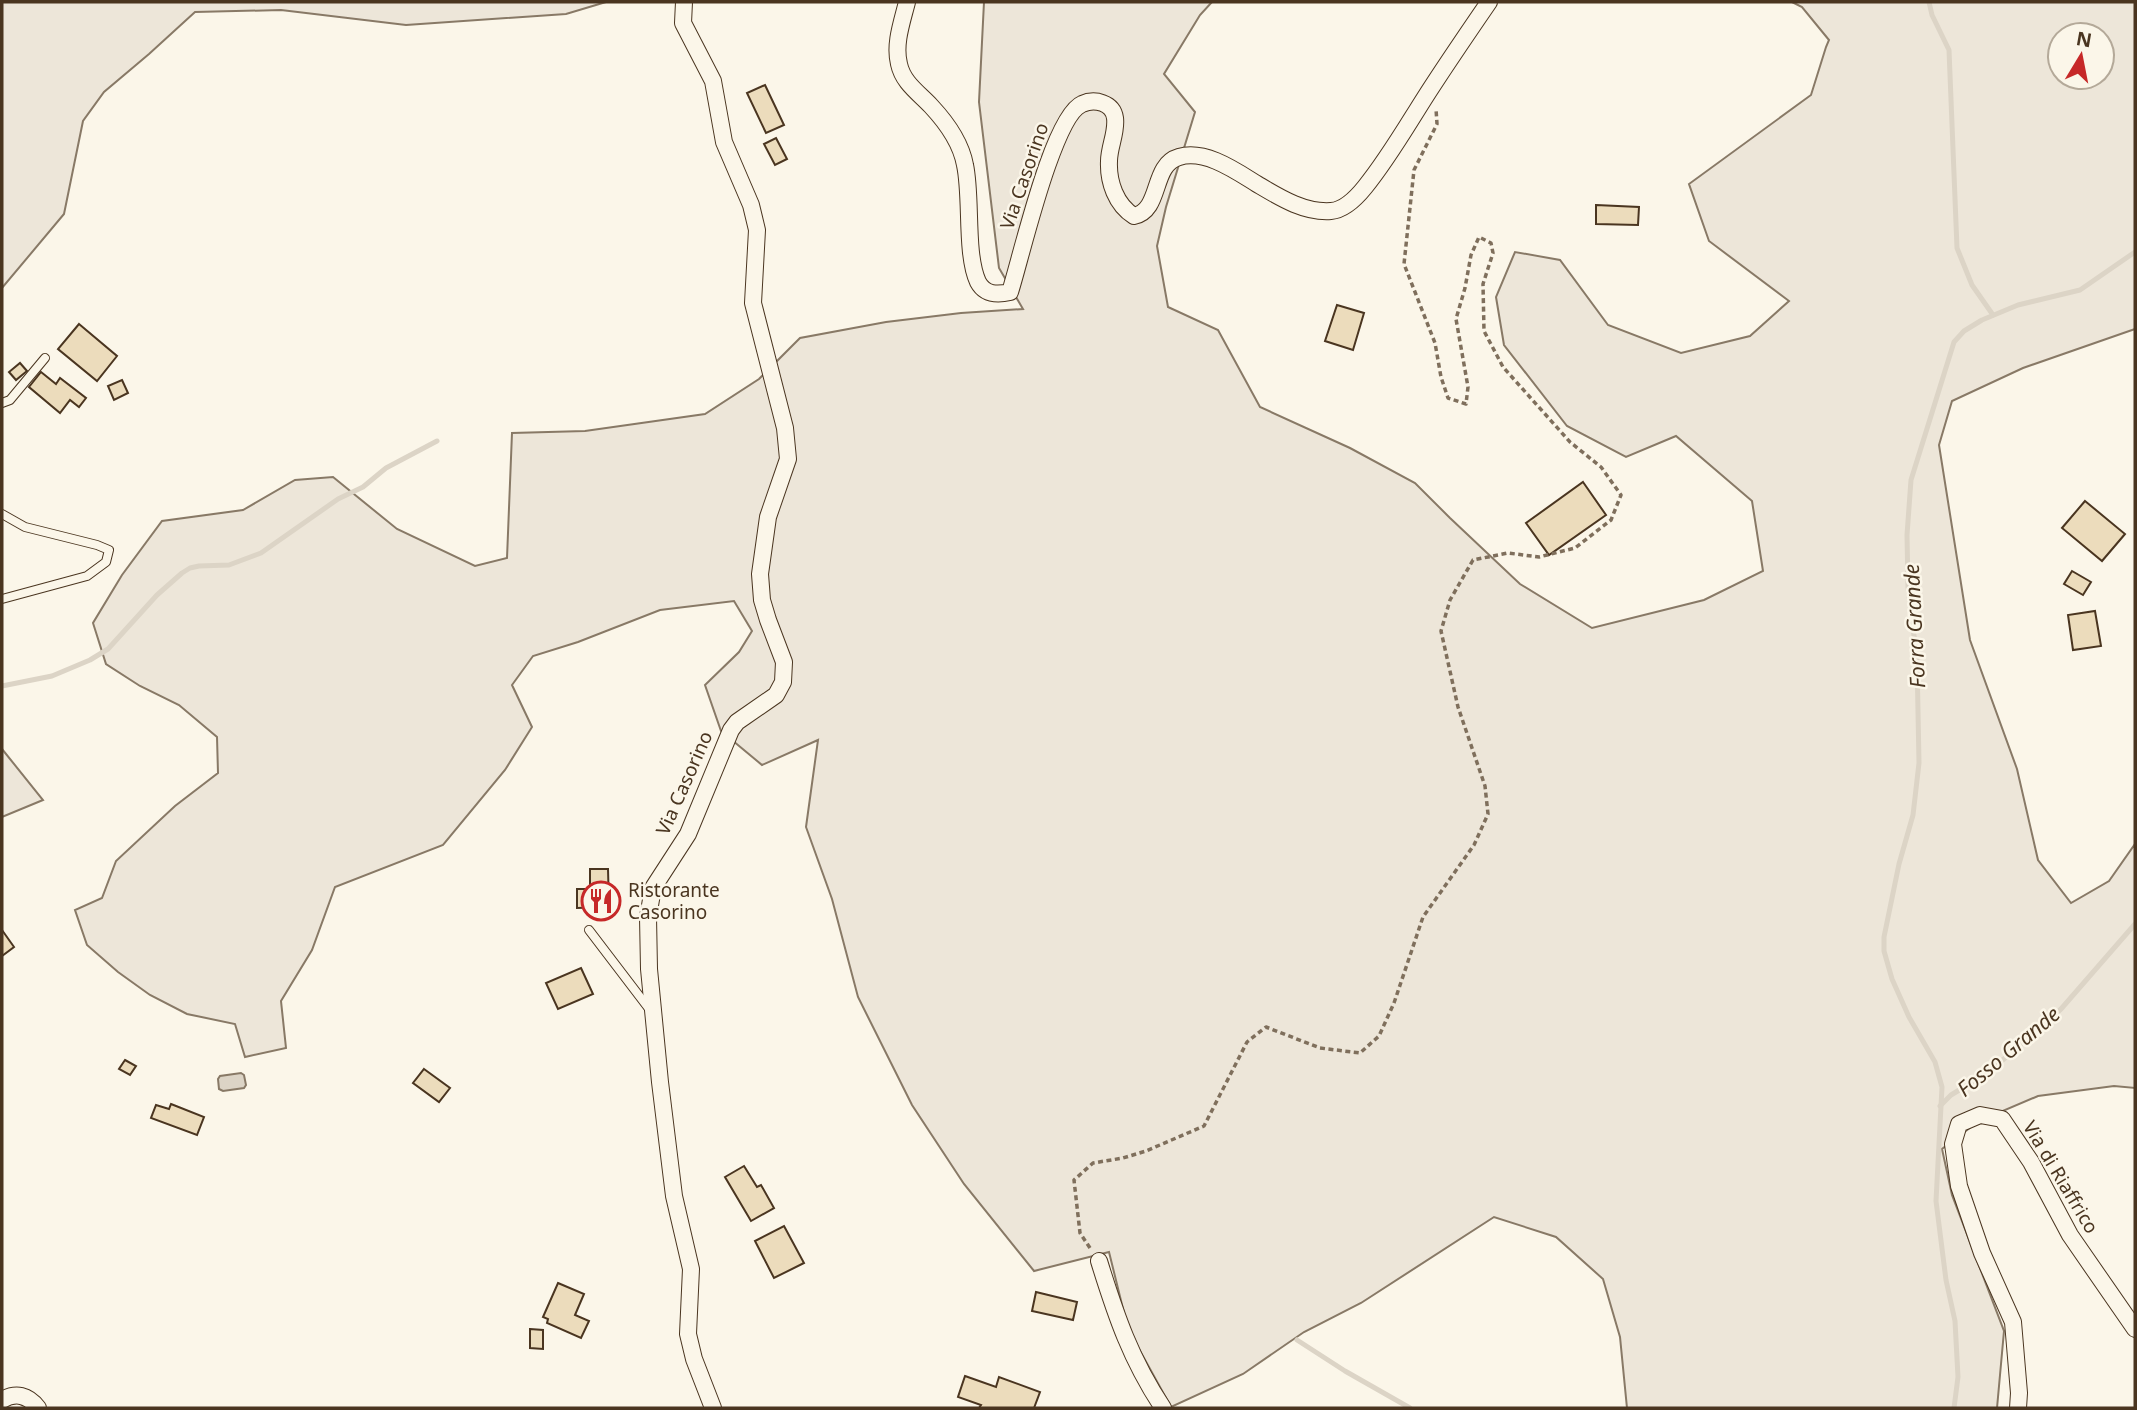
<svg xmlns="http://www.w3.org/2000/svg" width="2137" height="1410" font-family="'Noto Sans',sans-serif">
<rect width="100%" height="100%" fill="#fbf6e9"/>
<g fill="#ede6d9" stroke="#887966" stroke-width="2" fill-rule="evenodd">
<path d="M2,2H606L566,14L406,25L281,10L195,12L149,54L104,92L83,121L64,214L2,288Z"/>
<path d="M984,2H1212L1200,15L1164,74L1195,112L1166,207L1157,246L1168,307L1218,330L1260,407L1350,448L1415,483L1450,518L1520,584L1592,628L1704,600L1763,571L1752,501L1676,436L1626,457L1567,426L1504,345L1496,297L1515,252L1560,260L1608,325L1681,353L1750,336L1789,301L1709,241L1689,184L1811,95L1826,47L1829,40L1802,7L1792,2H2135V329L2023,368L1952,401L1939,445L1970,640L2017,769L2038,860L2071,903L2109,881L2135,844V1088L2114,1086L2038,1096L1979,1121L1942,1149L1952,1195L2004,1331L1997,1408H1627L1620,1337L1603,1279L1556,1237L1494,1217L1361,1303L1304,1332L1243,1374L1171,1407L1128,1329L1109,1252L1034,1271L964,1184L912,1105L858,997L832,899L806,827L818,740L762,765L721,731L705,685L739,652L752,631L734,601L660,610L578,642L533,656L512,685L532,727L505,770L443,845L335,887L312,950L281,1001L286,1048L245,1057L235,1024L187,1014L150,995L118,972L87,945L75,910L102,898L116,861L175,806L218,773L217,737L179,705L140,686L106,664L93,623L122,575L162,521L243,510L295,480L333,477L397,529L475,566L507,558L512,433L585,431L705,414L759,379L800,338L886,322L961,313L1023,309L999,268L979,102ZM2060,35H2102V77H2060Z"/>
<path d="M2,749L43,800L2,817Z"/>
</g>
<path fill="#dcd4c6" stroke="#887966" stroke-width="2" d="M241,1073L244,1075L246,1085L244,1088L223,1091L219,1089L218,1079L220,1076Z"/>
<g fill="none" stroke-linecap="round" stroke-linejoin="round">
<g stroke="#dcd4c6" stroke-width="5">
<path d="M1929,2L1932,15L1949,50L1957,248L1972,285L1993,315"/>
<path d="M2,686L52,676L90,660L108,649L157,595L182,573L190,568L199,566L229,565L261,553L338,499L363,487L386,468L437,441"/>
<path d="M1940,1106L1951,1095L1989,1072L2061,1009L2135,924"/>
<path d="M1297,1340L1345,1371L1410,1408"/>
<path d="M1954,1408L1958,1377L1955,1321L1946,1280L1936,1201L1942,1087L1935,1062L1909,1017L1892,979L1884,951V937L1899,864L1913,815L1919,763L1917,660L1908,587L1907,535L1911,480L1954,342L1964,331L1982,320L2018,305L2080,290L2135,252"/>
</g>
</g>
<g fill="#ecdcbc" stroke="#4a3520" stroke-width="2">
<path d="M765,85L784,125L766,133L747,93Z"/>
<path d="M776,138L787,159L775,165L764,144Z"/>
<path d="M1596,205L1639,207L1638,225L1596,224Z"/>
<path d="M1337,305L1364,313L1353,350L1325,341Z"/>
<path d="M79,324L117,356L97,381L58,349Z"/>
<path d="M20,363L27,371L16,380L9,372Z"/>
<path d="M41,372L56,384L60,378L86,398L79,407L70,400L60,413L29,387Z"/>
<path d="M122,380L128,393L114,400L108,386Z"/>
<path d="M1583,482L1606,515L1549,555L1526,523Z"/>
<path d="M2085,501L2125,534L2102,561L2062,528Z"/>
<path d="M2072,571L2091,582L2083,595L2064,584Z"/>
<path d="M2095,611L2101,646L2073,650L2068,615Z"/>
<path d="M590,869H608L609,907L577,908V889H590Z"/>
<path d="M2,930L14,947L2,956Z"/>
<path d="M581,968L593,994L558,1009L546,983Z"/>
<path d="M125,1060L136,1066L130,1075L119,1069Z"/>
<path d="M424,1069L450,1088L439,1102L413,1083Z"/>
<path d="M171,1104L204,1117L197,1135L151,1118L156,1105L169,1109Z"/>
<path d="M744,1166L757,1187L761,1185L774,1208L751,1221L725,1177Z"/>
<path d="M784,1226L804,1263L774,1278L755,1241Z"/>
<path d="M558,1283L584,1294L575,1315L589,1321L581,1338L547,1323L548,1319L543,1317Z"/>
<path d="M1036,1292L1077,1302L1073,1320L1032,1311Z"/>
<path d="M530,1329L543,1330V1349L530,1348Z"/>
<path d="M965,1376L996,1387L999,1377L1040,1392L1034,1408H979L981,1405L958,1397Z"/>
</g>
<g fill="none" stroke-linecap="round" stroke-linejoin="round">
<defs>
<g id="lane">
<path d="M2,403L10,400L45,358"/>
<path d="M2,514L25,527L97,545L109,550L106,562L87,576L2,599"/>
<path d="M589,930L650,1010"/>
</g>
<g id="street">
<path d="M684,2L683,23L713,81L724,142L751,205L757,230L753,303L785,428L788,459L768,517L760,574L762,600L768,620L784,662L783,682L776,695L737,722L731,730L688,834L653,888L648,917L649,969L660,1082L674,1196L691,1269L688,1334L694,1359L713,1408"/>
<path d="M907,2C902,22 894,44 899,64C903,83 919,93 931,106C946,122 961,143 965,165C972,197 965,254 978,282C985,295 997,295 1010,292C1021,258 1053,116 1082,104C1095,98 1113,103 1115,118C1117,132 1109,147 1109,161C1108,182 1116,205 1134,216C1162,210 1151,165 1179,157C1205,149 1236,171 1257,184C1279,197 1304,213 1331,211C1344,210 1357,197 1365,187C1387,160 1405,129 1424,99C1445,66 1467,34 1489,2"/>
<path d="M1099,1261C1116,1316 1131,1360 1163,1408"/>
<path d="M2,1400C16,1392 28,1395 38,1408"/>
<path d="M2018,1408L2019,1393L2013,1322L1982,1253L1959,1186L1953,1144L1959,1124L1980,1115L2002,1119L2031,1162L2070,1235L2135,1329"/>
</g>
</defs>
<use href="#lane" stroke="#4a3520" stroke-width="10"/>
<use href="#street" stroke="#4a3520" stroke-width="18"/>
<path stroke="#7f6f5c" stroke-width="3.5" stroke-dasharray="5 3.5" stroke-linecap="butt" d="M1090,1248L1080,1233L1074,1180L1093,1163L1123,1158L1146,1151L1204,1126L1247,1042L1266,1027L1320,1048L1360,1053L1379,1036L1394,1003L1423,917L1474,845L1488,814L1485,786L1458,707L1441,631L1450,600L1473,560L1508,553L1539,557L1575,548L1611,520L1621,495L1601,467L1570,442L1503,367L1484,331L1483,284L1493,253L1491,243L1479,237L1471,255L1465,288L1456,319L1468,387L1466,404L1448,398L1441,377L1435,343L1404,264L1414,170L1437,124L1436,109"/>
<use href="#lane" stroke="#fbf6e9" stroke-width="8"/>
<use href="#street" stroke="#fbf6e9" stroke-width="16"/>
</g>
<defs>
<symbol id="restaurant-ring" viewBox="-11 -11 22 22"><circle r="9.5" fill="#fbf6e9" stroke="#c62828" stroke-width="1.5"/><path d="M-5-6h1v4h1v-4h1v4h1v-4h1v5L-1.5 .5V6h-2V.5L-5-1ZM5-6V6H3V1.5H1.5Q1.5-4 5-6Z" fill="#c62828"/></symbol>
</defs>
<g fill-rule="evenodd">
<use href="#restaurant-ring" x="579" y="879" width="44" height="44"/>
</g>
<g text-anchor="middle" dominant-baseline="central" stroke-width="5" stroke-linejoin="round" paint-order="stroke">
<g font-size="19" fill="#4a3520" stroke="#fbf6e9">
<text transform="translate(1024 176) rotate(-71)">Via Casorino</text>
<text transform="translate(684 783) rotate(-66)">Via Casorino</text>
<text transform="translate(2061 1177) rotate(59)">Via di Riaffrico</text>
</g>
<g font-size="19" fill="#4a3520" stroke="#fbf6e9" text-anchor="start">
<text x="628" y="890">Ristorante<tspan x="628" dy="22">Casorino</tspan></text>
</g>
<g font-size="21" font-style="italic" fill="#4a3520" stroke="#fbf6e9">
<text transform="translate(1914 626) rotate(-93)">Forra Grande</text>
<text transform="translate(2008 1051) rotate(-40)">Fosso Grande</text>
</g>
</g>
<rect width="2137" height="1410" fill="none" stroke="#4a3520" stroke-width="7"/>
<g transform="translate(2081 56) rotate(10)"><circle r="33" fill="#fbf6e9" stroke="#b4a999" stroke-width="2"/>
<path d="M0-5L12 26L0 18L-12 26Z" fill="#c62828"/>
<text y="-10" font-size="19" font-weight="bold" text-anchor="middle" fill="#4a3520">N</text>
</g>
</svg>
